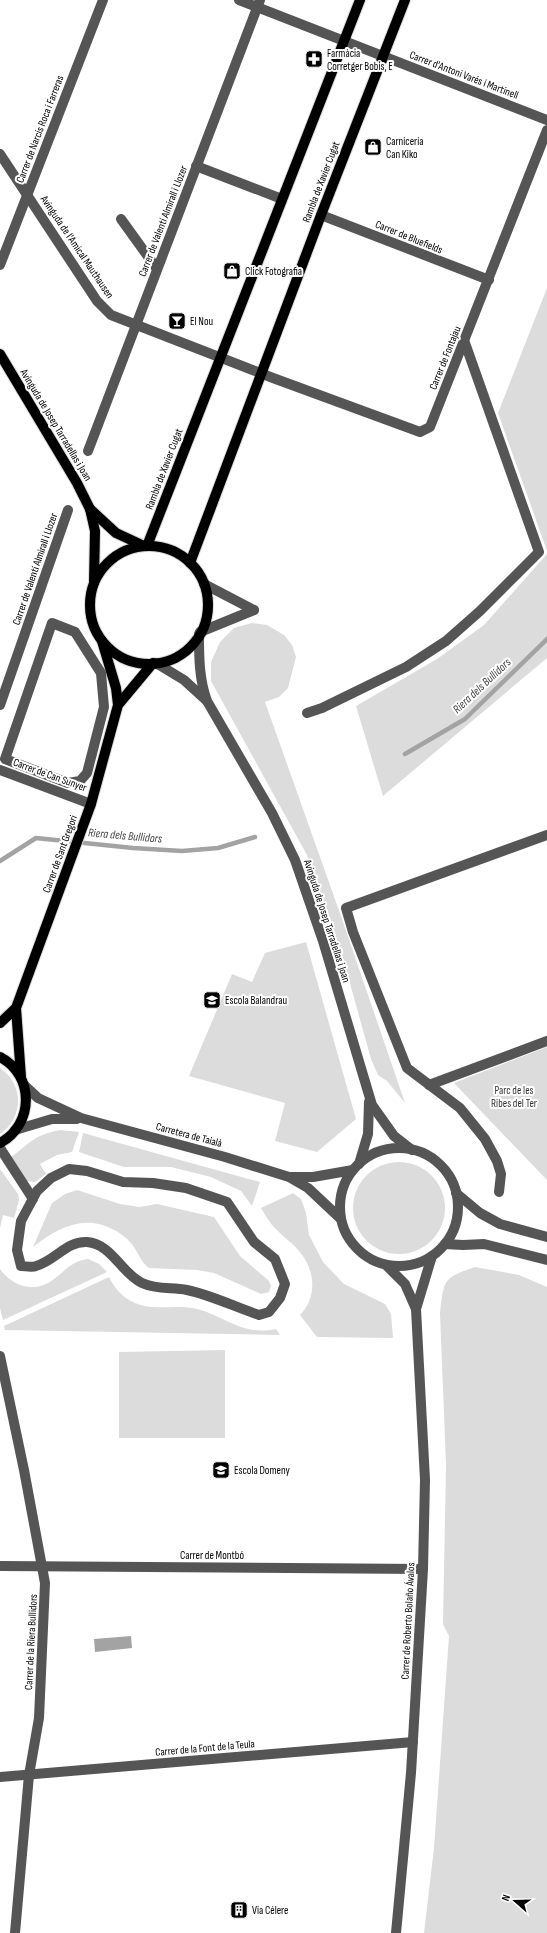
<svg xmlns="http://www.w3.org/2000/svg" width="547" height="1933" font-family="'Sofia Sans Condensed',sans-serif">
<rect width="100%" height="100%" fill="#fff"/>
<g fill="#dcdcdc">
<path d="M547,288V551L498,413Z"/>
<path d="M547,554V658L383,796L356,706L437,659L484,625Z"/>
<path d="M252,623L267,625L284,635L292,645L296,657L288,688L279,697L265,702L342,919L405,1103L387,1081L378,1075L371,1059L341,951L307,855L211,681V662L220,642L234,628Z"/>
<path d="M306,942L356,1119L317,1152L275,1141L285,1103L189,1076L232,974L252,982L265,953Z"/>
<path d="M547,1047V1180L454,1083Z"/>
<path d="M0,1068C24,1084 24,1118 0,1134Z"/>
<path d="M60,1130L79,1132L72,1152L57,1155L40,1164L46,1174L35,1182L26,1181L10,1158C30,1143 34,1135 60,1130Z"/>
<path d="M83,1133L260,1182L252,1206L241,1191L211,1177L171,1167H124L79,1152Z"/>
<circle cx="399" cy="1208" r="46"/>
<path d="M0,1169L18,1194L19,1200L14,1218L3,1215L0,1228Z"/>
<path d="M77,1190L120,1204L139,1207L157,1204L214,1217L240,1256L269,1281L271,1286L269,1292L261,1294L214,1273L197,1270L149,1268C140,1262 138,1251 131,1243C126,1237 119,1232 112,1229C83,1214 56,1229 33,1247L52,1203L65,1194Z"/>
<path d="M293,1193L301,1199L306,1213L309,1235L323,1262L344,1284L385,1304L391,1314L393,1338L317,1337L300,1315C318,1297 315,1269 299,1251C293,1243 284,1238 277,1230C270,1224 266,1216 261,1208Z"/>
<path d="M88,1259L99,1264L107,1272L3,1320L0,1308V1269C13,1287 35,1294 54,1279C66,1270 72,1261 88,1259Z"/>
<path d="M475,1267L519,1275L547,1287V1933H424L434,1848L449,1636L443,1624L446,1464L440,1313C444,1279 443,1278 475,1267Z"/>
<path d="M109,1277C114,1287 121,1296 131,1301C153,1313 175,1303 197,1309C227,1317 242,1336 276,1329L280,1335L5,1330L4,1326Z"/>
<path d="M225,1350V1438H119V1352Z"/>
</g>
<path fill="#a3a3a3" d="M131,1636L132,1648L95,1652L94,1639Z"/>
<g fill="none" stroke-linecap="round" stroke-linejoin="round">
<g stroke="#a3a3a3" stroke-width="4.5">
<path d="M405,754L465,719L547,639"/>
<path d="M0,861L36,838L133,848L182,851L218,848L255,837"/>
</g>
<defs>
<g id="major">
<path d="M0,354L77,483L90,509L95,531L94,582"/>
<path d="M90,509L116,533L144,546"/>
<path d="M147,546L360,0"/>
<circle cx="149" cy="605" r="59"/>
<path d="M190,563L321,215L405,0"/>
<path d="M118,705L153,663"/>
<path d="M0,1023L16,1008"/>
<path d="M0,1057C35,1075 34,1125 0,1143"/>
<path d="M21,1077L16,1008L91,804L118,705L116,688L102,641"/>
</g>
</defs>
<use href="#major" stroke="#dbdbdb" stroke-width="12"/>
<g stroke="#555" stroke-width="10">
<path d="M239,0L547,120"/>
<path d="M0,154L97,301L111,315L273,378L420,432L430,427L547,130"/>
<path d="M196,166L282,199"/>
<path d="M321,215L489,280"/>
<path d="M121,219L157,269"/>
<path d="M0,265L103,0"/>
<path d="M88,451L260,0"/>
<path d="M204,584L254,610"/>
<path d="M52,623L75,632L101,673L104,707L87,773L80,781L68,783L5,759Z"/>
<path d="M200,632L254,610"/>
<path d="M199,634C199,657 199,679 207,701L272,813L295,860L323,941L372,1105L394,1136L412,1150"/>
<path d="M156,663L184,680L206,700"/>
<path d="M0,705L68,510"/>
<path d="M307,713L322,708L406,667L446,641L480,611L539,552L465,343"/>
<path d="M0,770L91,804"/>
<path d="M24,1085L38,1098L81,1118L225,1157L289,1177L308,1188L341,1219"/>
<path d="M429,1085L547,1041"/>
<path d="M15,1130L52,1119H77"/>
<path d="M0,1148L33,1199"/>
<circle cx="399" cy="1207" r="59"/>
<path d="M359,1164L368,1134L369,1102"/>
<path d="M69,1169L87,1171L123,1182L153,1183L186,1188L227,1202L254,1242L275,1259L285,1284L280,1298L269,1312L259,1315C235,1307 211,1295 187,1290C172,1287 157,1290 142,1283C121,1273 112,1244 87,1242C66,1241 55,1261 36,1266C32,1268 25,1266 21,1266L17,1250L21,1221L37,1191L51,1178Z"/>
<path d="M290,1177H313L353,1170"/>
<path d="M499,1192L501,1174L497,1161L485,1139L460,1108L407,1068L353,932L346,908L547,835"/>
<path d="M456,1193L480,1213L500,1224L547,1237"/>
<path d="M445,1244L463,1245L484,1244L547,1260"/>
<path d="M386,1265L405,1284L416,1309"/>
<path d="M0,1356L24,1470L45,1583L39,1718L29,1775L15,1933"/>
<path d="M0,1566L423,1569"/>
<path d="M0,1777L413,1742"/>
<path d="M396,1933L411,1773L423,1569L425,1480L416,1309L432,1256"/>
</g>
<use href="#major" stroke="#000" stroke-width="10"/>
</g>
<defs>
<symbol id="pharmacy-square" viewBox="-11 -11 22 22"><rect x="-9" y="-9" width="18" height="18" rx="4" fill="#000" stroke="#fff"/><path d="M-2-6h4v4h4v4h-4v4h-4v-4h-4v-4h4Z" fill="#fff"/></symbol>
<symbol id="shop-square" viewBox="-11 -11 22 22"><rect x="-9" y="-9" width="18" height="18" rx="4" fill="#000" stroke="#fff"/><path d="M-5-2.5h2.3a2.7 3.5 0 0 1 5.4 0H5L5.5 6h-11ZM-1.5-2.5h3a1.5 2.3 0 0 0-3 0Z" fill="#fff"/></symbol>
<symbol id="bar-square" viewBox="-11 -11 22 22"><rect x="-9" y="-9" width="18" height="18" rx="4" fill="#000" stroke="#fff"/><path d="M-6-5H6L.8 .8V4.5H3.5V6h-7V4.5H-.8V.8Z" fill="#fff"/></symbol>
<symbol id="school-square" viewBox="-11 -11 22 22"><rect x="-9" y="-9" width="18" height="18" rx="4" fill="#000" stroke="#fff"/><path d="M0-5L7-2L0 1L-7-2ZM-4 1L0 2.5L4 1V4Q0 6-4 4Z" fill="#fff"/></symbol>
<symbol id="building-square" viewBox="-11 -11 22 22"><rect x="-9" y="-9" width="18" height="18" rx="4" fill="#000" stroke="#fff"/><path d="M-4-6H4V6H1V3H-1V6H-4ZM-2.5-4.3h1.7v1.8h-1.7ZM.8-4.3h1.7v1.8H.8ZM-2.5-1h1.7V.8h-1.7ZM.8-1h1.7V.8H.8Z" fill="#fff"/></symbol>
</defs>
<g fill-rule="evenodd">
<use href="#pharmacy-square" x="304" y="49" width="20" height="20"/>
<use href="#shop-square" x="363" y="137" width="20" height="20"/>
<use href="#shop-square" x="222" y="261" width="20" height="20"/>
<use href="#bar-square" x="167" y="311" width="20" height="20"/>
<use href="#school-square" x="202" y="990" width="20" height="20"/>
<use href="#school-square" x="211" y="1460" width="20" height="20"/>
<use href="#building-square" x="229" y="1900" width="20" height="20"/>
</g>
<g text-anchor="middle" dominant-baseline="central" stroke-width="4" stroke-linejoin="round" paint-order="stroke">
<g font-size="11" fill="#000" stroke="#fff" text-anchor="start">
<text x="327" y="53">Farmàcia<tspan x="327" dy="13">Corretger Bobis, E</tspan></text>
<text x="386" y="141">Carniceria<tspan x="386" dy="13">Can Kiko</tspan></text>
<text x="245" y="271">Click Fotografia</text>
<text x="190" y="321">El Nou</text>
<text x="225" y="1000">Escola Balandrau</text>
<text x="234" y="1470">Escola Domeny</text>
<text x="252" y="1910">Via Célere</text>
</g>
<g font-size="11" fill="#000" stroke="#fff">
<text transform="translate(464 75) rotate(21)">Carrer d'Antoni Varés i Martinell</text>
<text transform="translate(40 129) rotate(-69)">Carrer de Narcís Roca i Farreras</text>
<text transform="translate(321 182) rotate(-69)">Rambla de Xavier Cugat</text>
<text transform="translate(163 221) rotate(-69)">Carrer de Valentí Almirall i Llozer</text>
<text transform="translate(409 237) rotate(22)">Carrer de Bluefields</text>
<text transform="translate(77 247) rotate(56)">Avinguda de l'Amical Mauthausen</text>
<text transform="translate(445 358) rotate(-68)">Carrer de Fontajau</text>
<text transform="translate(56 425) rotate(59)">Avinguda de Josep Tarradellas i Joan</text>
<text transform="translate(164 469) rotate(-69)">Rambla de Xavier Cugat</text>
<text transform="translate(35 569) rotate(-71)">Carrer de Valentí Almirall i Llozer</text>
<text transform="translate(50 775) rotate(20)">Carrer de Can Sunyer</text>
<text transform="translate(60 854) rotate(-70)">Carrer de Sant Gregori</text>
<text transform="translate(327 921) rotate(72)">Avinguda de Josep Tarradellas i Joan</text>
<text transform="translate(189 1135) rotate(15)">Carretera de Taialà</text>
<text x="212" y="1555">Carrer de Montbó</text>
<text transform="translate(408 1621) rotate(-87)">Carrer de Roberto Bolaño Ávalos</text>
<text transform="translate(31 1642) rotate(-87)">Carrer de la Riera Bullidors</text>
<text transform="translate(205 1748) rotate(-5)">Carrer de la Font de la Teula</text>
</g>
<g font-size="11" fill="#333" stroke="#fff">
<text x="514" y="1090">Parc de les<tspan x="514" dy="13">Ribes del Ter</tspan></text>
</g>
<g font-size="12" font-style="italic" fill="#444" stroke="#fff">
<text transform="translate(482 686) rotate(-43)">Riera dels Bullidors</text>
<text transform="translate(125 836) rotate(5)">Riera dels Bullidors</text>
</g>
</g>
<g transform="translate(515 1901) rotate(290)" stroke="#ffffff" stroke-width="3" paint-order="stroke">
<path d="M0-3L7 15L0 10L-7 15Z" fill="#000000"/>
<text y="-6" font-size="11" font-weight="bold" text-anchor="middle" fill="#000000">N</text>
</g>
</svg>
